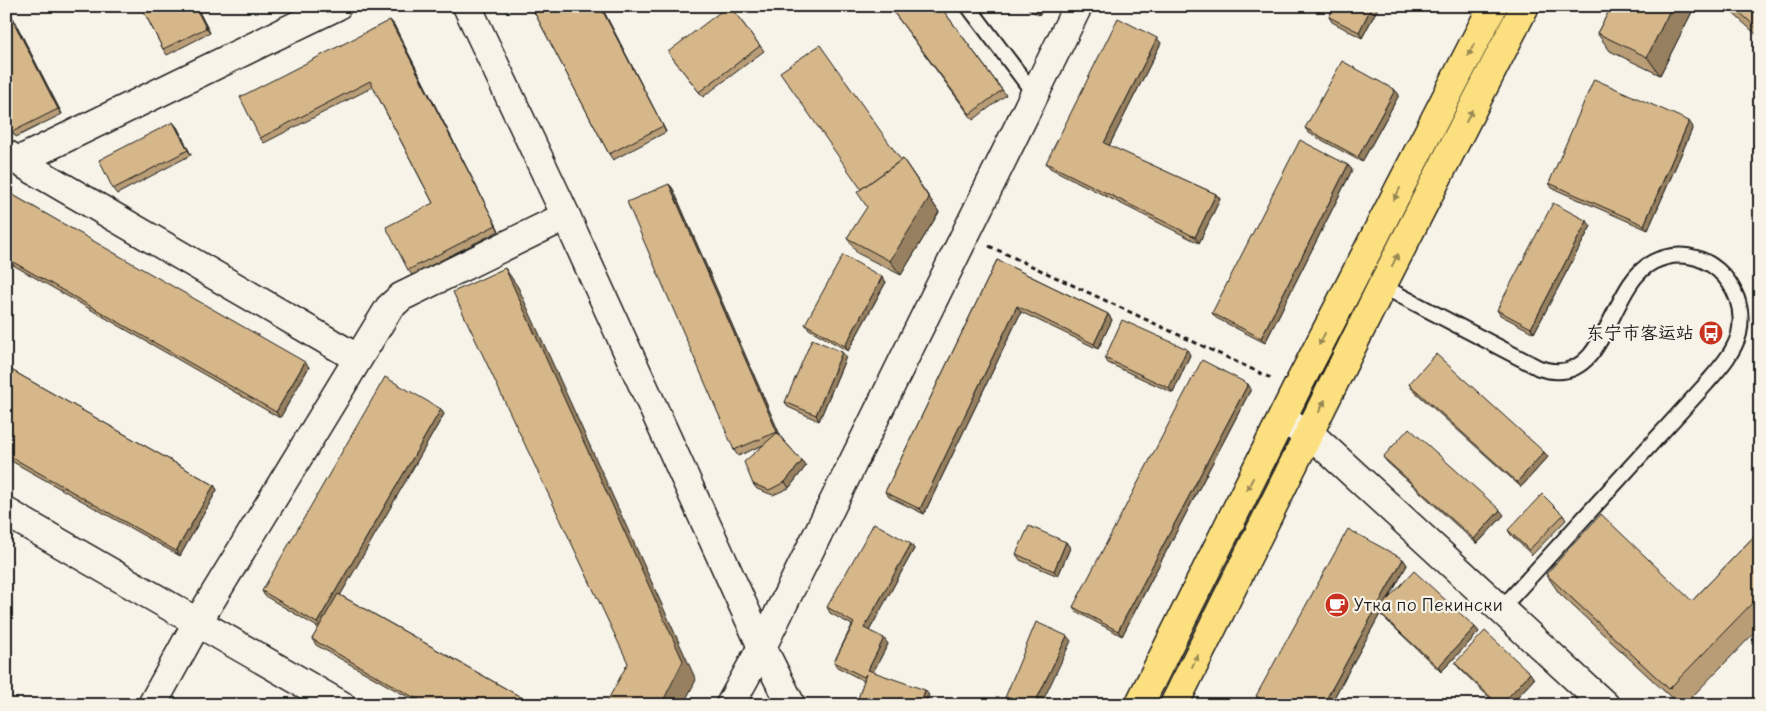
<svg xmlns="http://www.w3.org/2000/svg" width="1766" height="711" font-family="Sriracha,'LXGW WenKai TC',sans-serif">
<rect width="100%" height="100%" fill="#f7f3e8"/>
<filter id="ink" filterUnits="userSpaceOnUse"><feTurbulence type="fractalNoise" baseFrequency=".02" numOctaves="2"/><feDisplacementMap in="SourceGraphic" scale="10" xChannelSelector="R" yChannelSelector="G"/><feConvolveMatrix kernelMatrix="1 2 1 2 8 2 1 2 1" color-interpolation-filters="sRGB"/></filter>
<g filter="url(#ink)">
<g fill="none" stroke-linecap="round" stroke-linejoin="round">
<defs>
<g id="lane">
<path d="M968,6L1035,95"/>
<path d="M1382,286L1539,368C1543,369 1549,371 1554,371C1608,376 1610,284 1653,262C1701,238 1750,284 1739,334C1734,353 1718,370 1706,384L1500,610"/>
</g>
<g id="street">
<path d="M467,6L566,216L762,647L791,705"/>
<path d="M6,154L357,358"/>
<path d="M18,161L337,6"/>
<path d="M1282,421L1308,432L1605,705"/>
<path d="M6,512L341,705"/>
<path d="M152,705L197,623L389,308L401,297L566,216"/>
<path d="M730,705L762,647L1078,6"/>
</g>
<g id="highway">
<path d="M1139,705L1296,390L1493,6"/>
<path d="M1174,705L1382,286L1525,6"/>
</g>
</defs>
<use href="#lane" stroke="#1c1c1c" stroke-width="18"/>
<use href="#street" stroke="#1c1c1c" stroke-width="31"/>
<use href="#highway" stroke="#1c1c1c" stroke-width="31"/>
<path stroke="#1c1c1c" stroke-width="3" stroke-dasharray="5 4" stroke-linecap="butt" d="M989,246L1273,379"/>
<use href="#lane" stroke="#f7f3e8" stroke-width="14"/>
<use href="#street" stroke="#f7f3e8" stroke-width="28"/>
<use href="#highway" stroke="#fce080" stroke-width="28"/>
</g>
<g fill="#b89d77" stroke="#1c1c1c">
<path d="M6,6L62,114L16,137L12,132Z"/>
<path d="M141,6H196L210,33L167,55L163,49Z"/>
<path d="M531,6H601L666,132L613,160L609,154Z"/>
<path d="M730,6L764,51L703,97L672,57Z"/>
<path d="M889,6H940L1006,95L973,120Z"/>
<path d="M1023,6H1045L1039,15Z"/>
<path d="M1306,6H1322L1319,12Z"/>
<path d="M1334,6H1379L1362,38L1332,22L1329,17Z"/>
<path d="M1612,6H1695L1660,75L1610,51L1597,33Z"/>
<path d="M1725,6H1760V38Z"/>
<path d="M390,20L394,25L499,231L412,275L408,270L433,203L373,87L264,143L260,138Z"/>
<path d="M1161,43L1109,146L1216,194L1220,199L1199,243L1050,168L1046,163Z"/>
<path d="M1395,90L1399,95L1362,162L1309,133L1305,128Z"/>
<path d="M177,127L191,155L117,194L113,189Z"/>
<path d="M1693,127L1648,230L1552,188L1549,183Z"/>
<path d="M903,159L939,212L901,275L857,253L847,238L901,160Z"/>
<path d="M1348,165L1352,170L1265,343L1216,318L1212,313Z"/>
<path d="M669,184L673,189L780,436L806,466L789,488L773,495L757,489L753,484L763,445L738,456L734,450Z"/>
<path d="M6,191L309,367L280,418L6,261Z"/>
<path d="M1591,226L1534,333L1500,315L1497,310Z"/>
<path d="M997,260L1108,314L1112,320L1098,349L1021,312L924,514L889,497L885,492Z"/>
<path d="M882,277L886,282L848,351L809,329L805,324Z"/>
<path d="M842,352L846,357L819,421L788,407L785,402Z"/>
<path d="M1190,355L1173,393L1108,363L1105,358Z"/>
<path d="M6,367L214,485L217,490L180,556L6,458Z"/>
<path d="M1409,384L1544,452L1548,457L1521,487L1412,389Z"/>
<path d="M1251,389L1122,636L1077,612L1073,607Z"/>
<path d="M444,414L340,595L535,705H422L316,645L312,639L319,628L265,596L262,591Z"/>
<path d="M1383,457L1504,515L1477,544L1387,462Z"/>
<path d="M1563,515L1566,520L1532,555L1511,535L1508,530Z"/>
<path d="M1760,530V627L1684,705H1679L1559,593L1546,574L1692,601Z"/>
<path d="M1066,542L1070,548L1058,576L1020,560L1016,554Z"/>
<path d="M911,544L914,549L869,631L888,644L873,672L929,695L864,681L837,667L834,662L852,625L830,613L827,607Z"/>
<path d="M1403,559L1407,565L1388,600L1475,627L1479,632L1441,672L1380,614L1330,705H1266L1260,701L1256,696Z"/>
<path d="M1455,663L1534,679L1510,705H1497L1459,668Z"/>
</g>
<g fill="#968061" stroke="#1c1c1c">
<path d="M6,6H7L62,114L58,109Z"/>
<path d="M195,6H196L210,33L206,28Z"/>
<path d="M600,6H601L666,132L663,126Z"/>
<path d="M1033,6H1045L1039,15Z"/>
<path d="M1315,6H1322L1319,12L1315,7Z"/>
<path d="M1372,6H1379L1362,38L1359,32Z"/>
<path d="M1672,6H1695L1660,75L1647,57Z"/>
<path d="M390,20L394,25L499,231L496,225Z"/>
<path d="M1157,38L1161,43L1108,148L1104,143Z"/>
<path d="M1395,90L1399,95L1362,162L1358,157Z"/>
<path d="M1689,121L1693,127L1648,230L1644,225Z"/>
<path d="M173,122L177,127L191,155L188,150Z"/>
<path d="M903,159L939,212L901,275L890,261Z"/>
<path d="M1348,165L1352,170L1265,343L1261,338Z"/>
<path d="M669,184L673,189L781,437L777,432Z"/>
<path d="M1216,194L1220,199L1199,243L1195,237Z"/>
<path d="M1587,221L1591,226L1534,333L1531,328Z"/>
<path d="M505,268L518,287L696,680L683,705H661Z"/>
<path d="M882,277L886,282L848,351L845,346Z"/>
<path d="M1017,306L1021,312L924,514L920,509Z"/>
<path d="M1108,314L1112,320L1098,349L1094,344Z"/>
<path d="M1187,349L1190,355L1173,393L1169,388Z"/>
<path d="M842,352L846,357L819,421L816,415Z"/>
<path d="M305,362L309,367L280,418L276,412Z"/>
<path d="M1248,384L1251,389L1122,636L1118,631Z"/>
<path d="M441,409L444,414L321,629L317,623Z"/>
<path d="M1544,452L1548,457L1521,487L1517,482Z"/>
<path d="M802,461L806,466L789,488L785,482Z"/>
<path d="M214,485L217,490L180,556L176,551Z"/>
<path d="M1500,510L1504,515L1477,544L1474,539Z"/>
<path d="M1066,542L1070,548L1058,576L1054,571Z"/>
<path d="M911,544L914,549L868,633L864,628Z"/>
<path d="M1403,559L1407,565L1380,613L1377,611L1380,614L1330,705H1323Z"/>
<path d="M1475,627L1479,632L1441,672L1438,667Z"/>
<path d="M1067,636L1071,641L1041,705H1034Z"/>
<path d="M884,638L888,644L871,676L868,670Z"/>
<path d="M1530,673L1534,679L1510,705H1501Z"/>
<path d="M925,690L929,695L925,705H920Z"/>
</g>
<g fill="#d6b78a" stroke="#1c1c1c">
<path d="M141,6H195L206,28L163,49Z"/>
<path d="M531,6H600L663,126L609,154Z"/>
<path d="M728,6H730L760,46L699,92L668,52Z"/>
<path d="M889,6H940L1002,90L970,114Z"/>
<path d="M1334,6H1372L1359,32L1329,17Z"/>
<path d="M1612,6H1672L1647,57L1597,33Z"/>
<path d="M1733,6H1760V31Z"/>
<path d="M6,7L58,109L12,132L6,120Z"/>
<path d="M1118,18L1157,38L1104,143L1216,194L1195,237L1046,163Z"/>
<path d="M390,20L496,225L408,270L386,227L433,203L370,81L260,138L240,97Z"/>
<path d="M820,45L901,160L861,189L780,72Z"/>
<path d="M1342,61L1395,90L1358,157L1305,128Z"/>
<path d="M1594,79L1689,121L1644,225L1549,183Z"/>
<path d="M173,122L188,150L113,189L99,160Z"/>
<path d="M1300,140L1348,165L1261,338L1212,313Z"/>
<path d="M1760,148V156L1756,152Z"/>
<path d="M903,159L929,198L890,261L847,238L867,207L857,192Z"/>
<path d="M669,184L777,432L734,450L627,202Z"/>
<path d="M6,191L305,362L276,412L6,258Z"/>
<path d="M1553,203L1587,221L1531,328L1497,310Z"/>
<path d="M843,255L882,277L845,346L805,324Z"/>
<path d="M997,260L1108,314L1094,344L1017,306L920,509L885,492Z"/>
<path d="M505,268L683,661L661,705H605L628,663L453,292Z"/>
<path d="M1122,320L1187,349L1169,388L1105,358Z"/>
<path d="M812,339L842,352L816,415L785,402Z"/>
<path d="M1436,354L1544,452L1517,482L1409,384Z"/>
<path d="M1202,360L1248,384L1118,631L1073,607Z"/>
<path d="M6,367L214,485L176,551L6,454Z"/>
<path d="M385,377L441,409L317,623L262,591Z"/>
<path d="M1409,428L1500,510L1474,539L1383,457Z"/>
<path d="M777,433L802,461L785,482L769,490L753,484L744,462Z"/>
<path d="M1542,494L1563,515L1529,550L1508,530Z"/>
<path d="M1601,514L1692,601L1760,530V595L1669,689L1546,574Z"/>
<path d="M874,523L911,544L864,628L884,638L868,670L925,690L920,705H856L866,674L864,677L834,662L854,623L827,607Z"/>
<path d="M1029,526L1066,542L1054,571L1016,554Z"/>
<path d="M1348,529L1403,559L1323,705H1272L1256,696Z"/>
<path d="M1414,571L1475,627L1438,667L1377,611Z"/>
<path d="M338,594L535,705H427L312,639Z"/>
<path d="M1036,622L1067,636L1034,705H1002Z"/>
<path d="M1485,631L1530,673L1501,705H1499L1455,663Z"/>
</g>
<defs><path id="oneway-solid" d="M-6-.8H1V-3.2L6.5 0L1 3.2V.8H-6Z" transform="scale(1.25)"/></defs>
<g fill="#978853">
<use href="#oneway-solid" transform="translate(1471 50) rotate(117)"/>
<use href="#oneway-solid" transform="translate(1469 116) rotate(-63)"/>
<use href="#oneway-solid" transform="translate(1397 194) rotate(117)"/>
<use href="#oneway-solid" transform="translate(1395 260) rotate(-63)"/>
<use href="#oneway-solid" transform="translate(1322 339) rotate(117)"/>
<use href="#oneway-solid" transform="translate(1322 406) rotate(-63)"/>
<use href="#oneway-solid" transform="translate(1250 484) rotate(117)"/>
<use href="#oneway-solid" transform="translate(1195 661) rotate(-64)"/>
</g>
</g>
<defs>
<symbol id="bus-disc" viewBox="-11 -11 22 22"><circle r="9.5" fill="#c8321e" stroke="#f7f3e8"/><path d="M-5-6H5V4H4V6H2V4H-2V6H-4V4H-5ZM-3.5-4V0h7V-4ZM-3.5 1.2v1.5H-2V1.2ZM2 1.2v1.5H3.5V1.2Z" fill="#fff"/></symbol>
<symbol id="cafe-disc" viewBox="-11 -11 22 22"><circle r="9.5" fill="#c8321e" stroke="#f7f3e8"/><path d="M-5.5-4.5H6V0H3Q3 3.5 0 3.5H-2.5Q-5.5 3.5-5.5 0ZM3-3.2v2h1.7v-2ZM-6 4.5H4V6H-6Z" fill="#fff"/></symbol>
</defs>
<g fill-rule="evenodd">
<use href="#bus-disc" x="1697" y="319" width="28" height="28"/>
<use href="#cafe-disc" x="1323" y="591" width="28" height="28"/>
</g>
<g text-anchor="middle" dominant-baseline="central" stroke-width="4.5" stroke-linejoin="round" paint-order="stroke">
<g font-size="18" fill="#1c1c1c" stroke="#f7f3e8" text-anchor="end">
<text x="1694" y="333">东宁市客运站</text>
<text x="1354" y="605" text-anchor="start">Утка по Пекински</text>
</g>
</g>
<rect width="1766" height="711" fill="none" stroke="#f7f3e8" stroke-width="25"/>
<rect x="12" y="12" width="1741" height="686" fill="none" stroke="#1c1c1c" stroke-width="2" filter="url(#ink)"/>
</svg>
